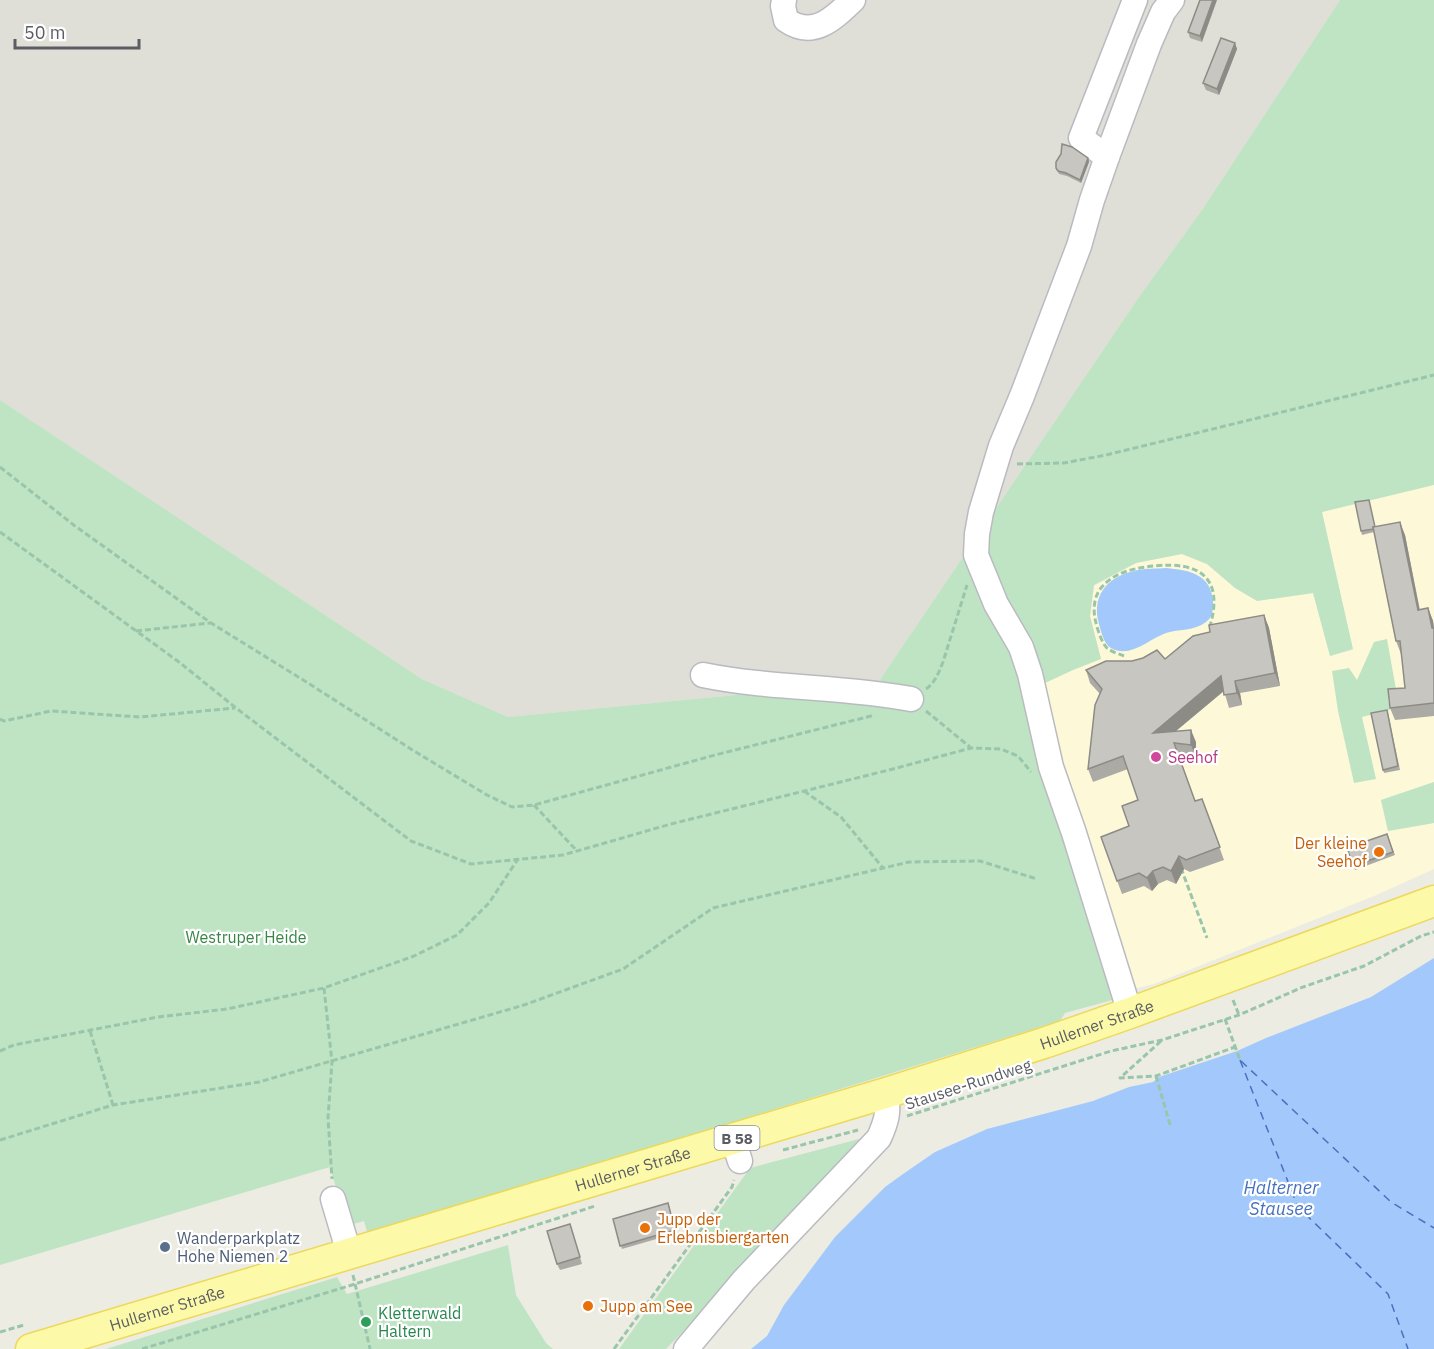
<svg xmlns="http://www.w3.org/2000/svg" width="1434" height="1349" font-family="'IBM Plex Sans',sans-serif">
<rect width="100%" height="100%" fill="#edece2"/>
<path fill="#fdf9d8" d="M1434,484V782L1381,800L1388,831L1434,823V869L1374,896L1154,984L1129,990L1051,738L1042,684L1073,670L1101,659L1090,616L1094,586L1136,563L1182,554L1207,564L1235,588L1257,601L1313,593L1330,656L1353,650L1322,512Z"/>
<path fill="#dfded7" d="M0,0H1340L1202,210L1139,297L879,681L508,717L422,679L0,400Z"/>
<g fill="#bfe4c4">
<path d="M1340,0H1434V485L1322,512L1353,649L1330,656L1313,593L1257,601L1235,588L1207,564L1182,554L1136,563L1094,585L1090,616L1101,659L1073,670L1028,691L1116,999L1065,1013L1060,1021L368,1235L364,1221L347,1226L330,1167L0,1265V400L422,679L508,717L879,681L1139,297L1202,210Z"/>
<path d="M1387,639L1397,695L1388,699L1390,710L1362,717L1376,779L1354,783L1338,711L1332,671L1349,668L1357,680L1374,642Z"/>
<path d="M1434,782V823L1388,831L1381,800Z"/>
<path d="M874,1135L666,1349H619L750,1168Z"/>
<path d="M508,1245L516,1295L546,1343L553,1349H106L337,1277L347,1294Z"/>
</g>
<g fill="#a3c9fc">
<path d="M1166,568C1189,570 1211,574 1213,601C1213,609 1213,617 1206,622C1194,631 1179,629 1166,633C1149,639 1130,659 1111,648C1104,644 1101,632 1099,624C1091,596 1107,577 1134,571C1144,568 1156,569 1166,568Z"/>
<path d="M1434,958V1349H751L767,1336L784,1305L835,1237L885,1187L903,1174L935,1152L987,1129L1093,1101L1129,1087L1153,1082L1159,1077L1237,1051L1266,1038L1371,997Z"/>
</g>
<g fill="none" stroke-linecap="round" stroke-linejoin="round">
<g stroke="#4771bf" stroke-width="1.5" stroke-dasharray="8 6" stroke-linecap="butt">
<path d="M1240,1060L1298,1207L1388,1294L1408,1349"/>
<path d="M1241,1061L1391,1202L1434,1228"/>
</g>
<defs>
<g id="minor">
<path d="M784,0L783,6L786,20C813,39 833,19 853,0"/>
<path d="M1107,157L1081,138L1135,0"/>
<path d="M703,675C771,689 842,686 911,699"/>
<path d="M1130,1013L1074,833L1051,767L1030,674L1021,647L996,604L976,555L977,534L981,512L1001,446L1022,396L1079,246L1092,200L1107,157L1149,44L1163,12L1172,0"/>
<path d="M733,1139L740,1161"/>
<path d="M333,1199L349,1253"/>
<path d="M686,1349L744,1280L879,1138C887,1120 889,1112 886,1093"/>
</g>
<g id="major">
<path id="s1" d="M31,1349L886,1093L1044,1043L1130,1013L1434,901"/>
</g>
</defs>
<use href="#minor" stroke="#babbc1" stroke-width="27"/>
<use href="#major" stroke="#edd85c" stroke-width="33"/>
<g stroke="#99c5ab" stroke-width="3" stroke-dasharray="6 3" stroke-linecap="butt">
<path d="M1017,464L1064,463L1106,455L1434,375"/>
<path d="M0,467L75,526L211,623L308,683L414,751L487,795L512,807L534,805L715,755L875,715"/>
<path d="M0,532L179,662L236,708L411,841L471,864L563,855L671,824L893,769L971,748L1001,749L1018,756L1031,772"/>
<path d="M136,631L210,623"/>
<path d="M1124,656C1119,654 1112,652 1107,648C1102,643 1098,631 1096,623C1093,612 1093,598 1101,588C1114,572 1135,568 1154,566C1200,561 1224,578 1210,626"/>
<path d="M926,689C935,683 939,672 943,662L967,585"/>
<path d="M926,711L970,747"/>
<path d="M0,719L4,721L51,711L140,717L235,708"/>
<path d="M804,791L841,817L883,868"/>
<path d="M534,805L577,851"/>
<path d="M1181,868L1207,938"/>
<path d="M324,988L332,1062L328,1118L332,1179"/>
<path d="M1233,1000L1239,1015"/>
<path d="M1225,1019L1240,1060"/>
<path d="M90,1031L113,1105"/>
<path d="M1161,1041L1120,1078L1156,1076L1235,1047"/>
<path d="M0,1051L14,1045L158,1017L227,1009L324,988L414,956L457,935L489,903L518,859"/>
<path d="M1156,1076L1171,1128"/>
<path d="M907,1116L1111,1051L1162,1040L1239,1015L1303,987L1364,966L1421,936L1434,932"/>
<path d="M0,1140L113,1105L259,1082L524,1005L623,969L713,908L909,862L980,861L1037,879"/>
<path d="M783,1150L858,1130"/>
<path d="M353,1275L370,1349"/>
<path d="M0,1332L24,1325"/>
<path d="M142,1349L355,1284L595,1206"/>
<path d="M614,1349L732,1187L734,1180"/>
</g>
<use href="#minor" stroke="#fff" stroke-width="24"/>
<use href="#major" stroke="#fcfaa8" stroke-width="30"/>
</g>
<g fill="#acaaa5">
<path d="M1200,0L1202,42L1190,38L1188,32Z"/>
<path d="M1235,43L1237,49L1219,95L1206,90L1203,83Z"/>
<path d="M1088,158L1089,162L1081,183L1067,176L1059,174L1056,168Z"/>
<path d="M1369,500L1375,527L1405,535L1420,610L1428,608L1433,621L1434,626V716L1395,720L1390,708L1405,688L1402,654H1401L1396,641L1374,532L1362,535L1361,531Z"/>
<path d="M1264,615L1269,628L1280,686L1240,693L1242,705L1229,708L1224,691L1176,731L1196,742V757L1179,756L1195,801L1202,799L1224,860L1190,872L1184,869L1176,884L1167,880L1158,884L1152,891L1144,886L1122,894L1101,837L1129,826L1138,800L1128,769L1093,782L1088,769L1100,694L1090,683L1086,670L1165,659L1210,632Z"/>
<path d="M1388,713L1400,770L1384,773L1383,770Z"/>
<path d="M1387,834L1395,855L1355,870L1348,851Z"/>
<path d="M668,1203L677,1233L622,1249L613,1219Z"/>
<path d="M572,1230L582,1264L560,1270L557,1264Z"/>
</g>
<g fill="#8c8b86">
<path d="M1213,0H1217L1202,42L1200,36Z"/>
<path d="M1235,43L1237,49L1219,95L1217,89Z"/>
<path d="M1088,158L1089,162L1081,183L1080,180Z"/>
<path d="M1400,522L1405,535L1422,623L1418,610Z"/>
<path d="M1428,608L1433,621L1434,633L1432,628Z"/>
<path d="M1264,615L1269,628L1280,686L1275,673Z"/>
<path d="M1221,676L1226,689L1158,746L1153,733Z"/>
<path d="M1235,681L1240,693L1242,705L1237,693Z"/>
<path d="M1191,730L1196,742V757L1191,745Z"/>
<path d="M1179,856L1184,869L1176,884L1171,871Z"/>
<path d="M1153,871L1158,884L1152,891L1147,878Z"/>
</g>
<g fill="#c8c6c0" stroke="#8c8b86" stroke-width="1.5">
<path d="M1200,0H1213L1200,36L1188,32Z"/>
<path d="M1221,38L1235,43L1217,89L1203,83Z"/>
<path d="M1062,144L1072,147L1088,158L1080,180L1066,173L1058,171L1056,168V162L1061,154Z"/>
<path d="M1369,500L1375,527H1373L1374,529L1361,531L1355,502Z"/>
<path d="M1400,522L1418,610L1428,608L1432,628H1434V703L1390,708L1388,689L1405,688L1400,641H1396L1373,527Z"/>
<path d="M1264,615L1275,673L1235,681L1237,693L1224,695L1221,676L1153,733L1191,730V745L1174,743L1195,801L1202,799L1220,847L1186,860L1179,856L1171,871L1163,867L1153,871L1147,878L1139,873L1117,881L1101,837L1129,826L1122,806L1138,800L1123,756L1088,769L1095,705L1102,689L1086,670L1106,661H1132L1143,658L1157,650L1165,659L1193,636L1210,632L1209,625Z"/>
<path d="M1387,710L1398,766L1383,770L1371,713Z"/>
<path d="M1387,834L1393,852L1353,866L1348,851L1361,845V843Z"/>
<path d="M668,1203L675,1230L620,1246L613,1219Z"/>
<path d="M570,1224L580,1257L557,1264L547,1231Z"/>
</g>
<circle fill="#d1479c" stroke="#fff" stroke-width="2" cx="1156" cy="757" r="6"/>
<g fill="#e8710a" stroke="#fff" stroke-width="2">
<circle cx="1379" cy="852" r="6"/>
<circle cx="645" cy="1228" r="6"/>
<circle cx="588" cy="1306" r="6"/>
</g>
<circle fill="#5c6f8a" stroke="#fff" stroke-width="2" cx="165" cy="1247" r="6"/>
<circle fill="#2e9e5b" stroke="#fff" stroke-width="2" cx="366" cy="1322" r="6"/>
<g text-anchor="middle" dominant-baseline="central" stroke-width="4.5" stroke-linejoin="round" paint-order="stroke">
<rect fill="#fff" stroke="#8c8e92" stroke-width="1.5" x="714.5" y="1126" width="45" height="24" rx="4.5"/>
<g font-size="15" font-weight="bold" fill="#5b5d63">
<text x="737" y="1138">B 58</text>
</g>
<g font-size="16" fill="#b23c85" stroke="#fff" text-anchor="start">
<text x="1168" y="757">Seehof</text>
</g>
<g font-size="16" fill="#c56008" stroke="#fff" text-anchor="start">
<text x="1367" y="843" text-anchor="end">Der kleine<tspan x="1367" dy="18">Seehof</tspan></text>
<text x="657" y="1219">Jupp der<tspan x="657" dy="18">Erlebnisbiergarten</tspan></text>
<text x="600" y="1306">Jupp am See</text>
</g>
<g font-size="16" fill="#388546" stroke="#fff">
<text x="246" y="937">Westruper Heide</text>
</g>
<g font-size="16" fill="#5b5d63" stroke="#fff">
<text stroke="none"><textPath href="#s1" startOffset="1114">Hullerner Straße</textPath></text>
<text transform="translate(968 1084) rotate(-18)">Stausee-Rundweg</text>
<text stroke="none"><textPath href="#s1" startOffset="628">Hullerner Straße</textPath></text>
<text stroke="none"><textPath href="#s1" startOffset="142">Hullerner Straße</textPath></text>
</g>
<g font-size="16" fill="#4e5e75" stroke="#fff" text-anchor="start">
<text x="177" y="1238">Wanderparkplatz<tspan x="177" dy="18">Hohe Niemen 2</tspan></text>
</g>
<g font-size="16" fill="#27864d" stroke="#fff" text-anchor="start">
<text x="378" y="1313">Kletterwald<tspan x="378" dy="18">Haltern</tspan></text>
</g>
<g font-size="18" font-style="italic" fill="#4771bf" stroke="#fff">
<text x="1281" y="1187">Halterner<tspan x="1281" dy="21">Stausee</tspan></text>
</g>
</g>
<path d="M15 39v9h124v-9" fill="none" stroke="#5b5d63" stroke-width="3"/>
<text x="24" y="39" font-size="18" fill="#5b5d63" stroke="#ffffff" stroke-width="4.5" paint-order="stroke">50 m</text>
</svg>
